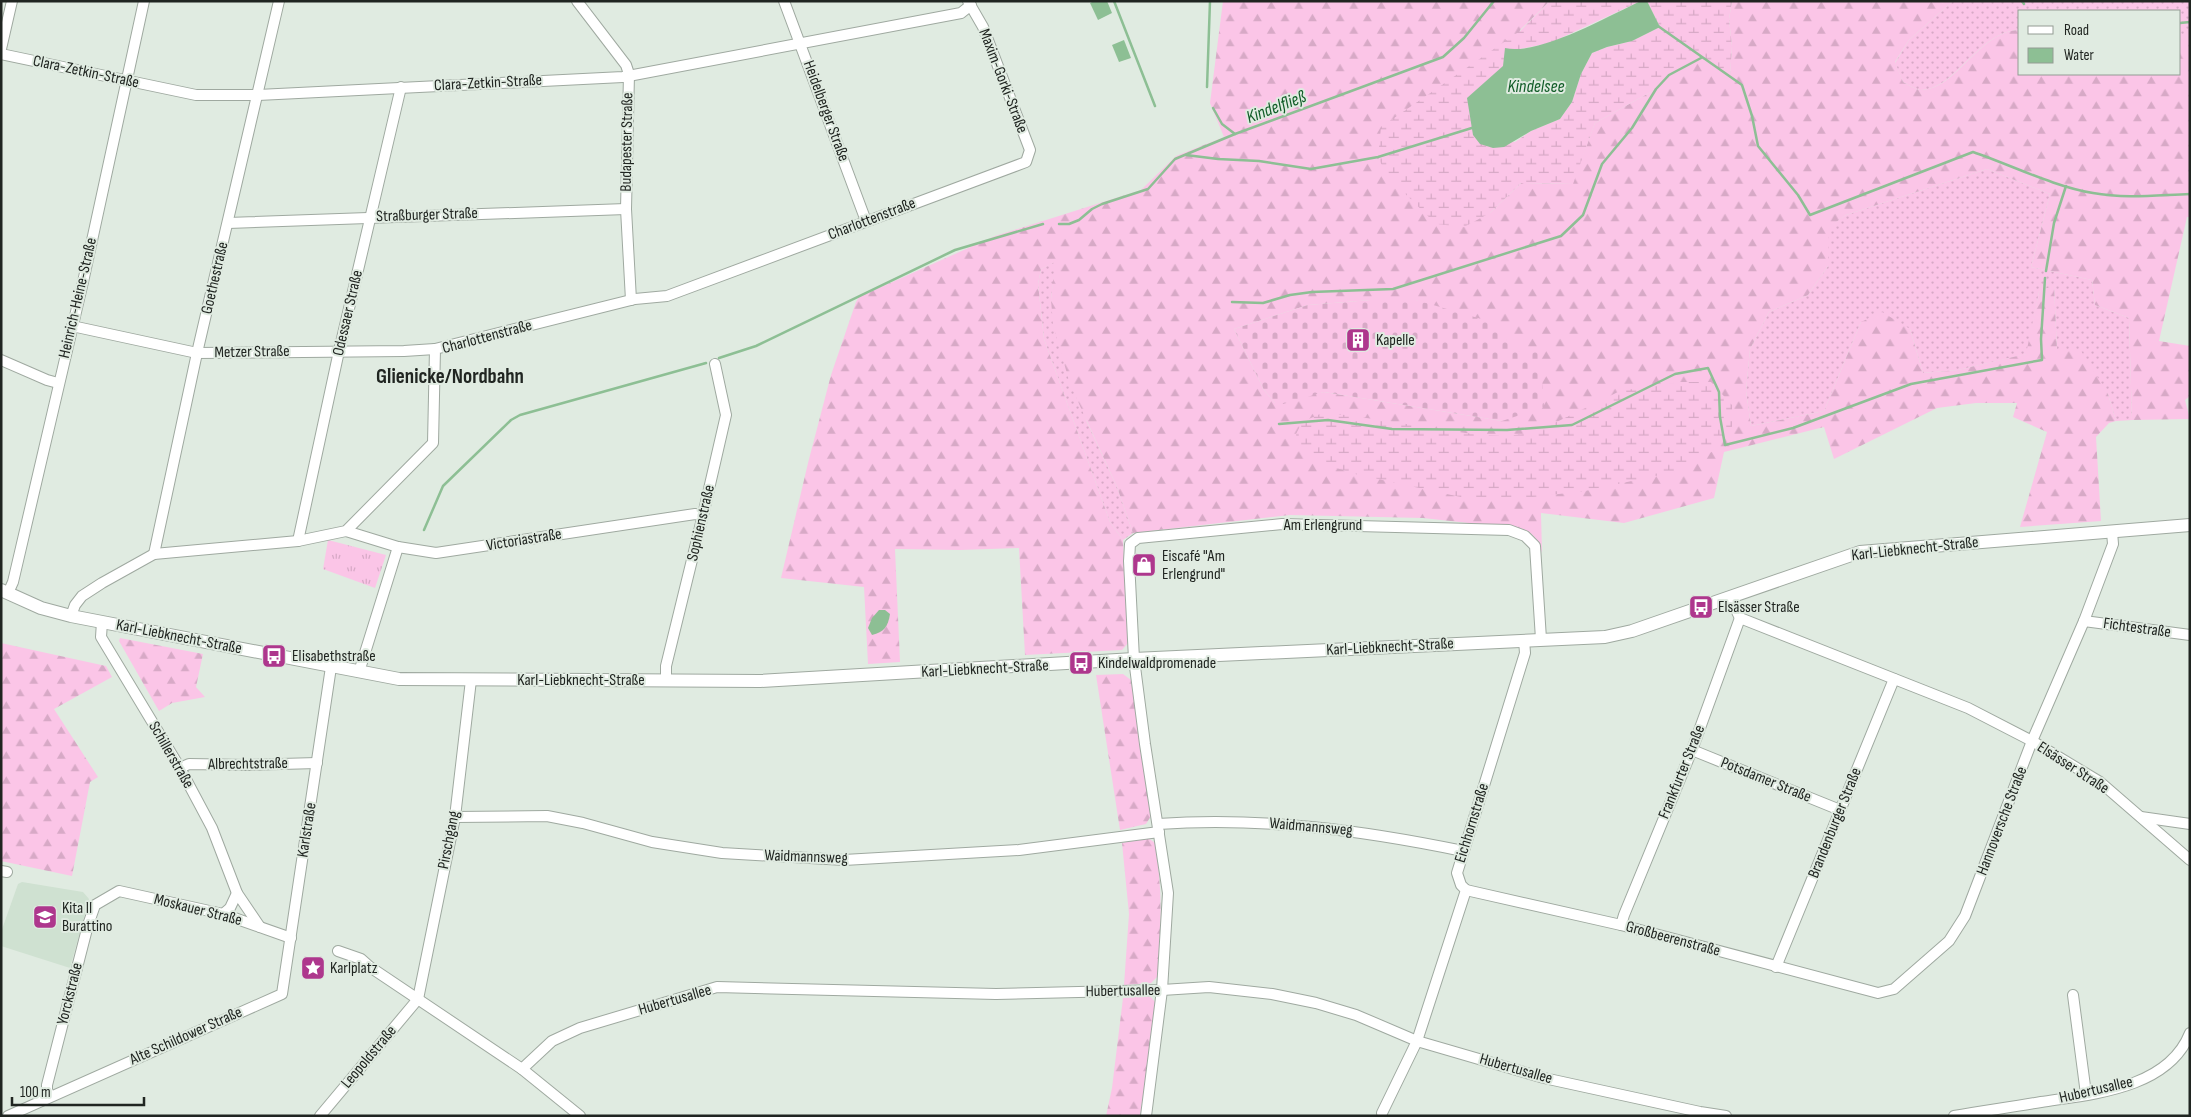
<svg xmlns="http://www.w3.org/2000/svg" width="2191" height="1117" font-family="'Sofia Sans Condensed',sans-serif">
<defs>
<pattern id="grass-dots" width="8" height="8" patternUnits="userSpaceOnUse" patternTransform="scale(1.25)"><rect width="8" height="8" fill="#fbc5e7"/><path d="M2 2h.1M6 6h.1" fill="none" stroke="#d7a9c6" stroke-width="1.8" stroke-linecap="round"/></pattern>
<pattern id="forest-firs" width="22" height="20" patternUnits="userSpaceOnUse" patternTransform="scale(1.25)"><rect width="22" height="20" fill="#fbc5e7"/><path d="M5 1l3.5 6h-7zM16 11l3.5 6h-7z" fill="#d7a9c6"/></pattern>
<pattern id="wetland-marsh" width="20" height="14" patternUnits="userSpaceOnUse" patternTransform="scale(1.25)"><rect width="20" height="14" fill="#fbc5e7"/><path d="M1 5h8M5 5V1M11 12h8M15 12V8" fill="none" stroke="#d7a9c6"/></pattern>
<pattern id="cemetery-stones" width="16" height="16" patternUnits="userSpaceOnUse" patternTransform="scale(1.25)"><rect width="16" height="16" fill="#fbc5e7"/><path d="M2 7V4a2 2 0 0 1 4 0v3zM10 15v-3a2 2 0 0 1 4 0v3z" fill="#d7a9c6"/></pattern>
<pattern id="park-tufts" width="24" height="20" patternUnits="userSpaceOnUse" patternTransform="scale(1.25)"><rect width="24" height="20" fill="#fbc5e7"/><path d="M3 7l-1-3M5 7V3M7 7l1-3M15 17l-1-3M17 17v-4M19 17l1-3" fill="none" stroke="#d7a9c6"/></pattern>
</defs>
<rect width="100%" height="100%" fill="#e0ebe1"/>
<path fill="#cfe1d1" d="M22,882L83,892L89,899L70,968L1,946V932L18,884Z"/>
<g fill="url(#grass-dots)">
<path d="M1953,1H2190V36H2180V11H2020V30C1979,30 1955,91 1920,90C1915,89 1907,84 1903,82L1895,63L1909,40Z"/>
<path d="M1987,169L2050,194L2031,267L2092,280L2095,305L2129,318L2132,420L2116,421L2108,394L2057,351L2054,286L2039,292L2027,354L1958,370L1923,373L1910,329L1861,322L1824,411L1751,426L1746,391L1750,349L1769,312L1808,295L1828,266V227L1846,215Z"/>
<path d="M1056,261L1051,299L1087,422L1117,487L1133,533L1123,540L1110,522L1044,339L1038,284L1041,269Z"/>
</g>
<g fill="url(#forest-firs)" fill-rule="evenodd">
<path d="M1223,1H1550L1520,30L1490,213L1521,183L1572,184L1595,123L1656,89L1669,75L1701,58L1730,76L1732,46L1729,19L1732,1H1953L1909,40L1895,62L1903,82C1907,84 1915,89 1920,90C1956,91 1979,30 2020,30V74H2180V36H2190V217H2187L2159,341L2190,346V396L2185,400L2190,419L2132,420L2129,318L2095,305L2092,280L2031,267L2050,194L1987,169L1846,215L1829,227L1828,266L1808,295L1769,312L1750,349L1746,391L1751,426L1824,411L1861,322L1882,312L1910,329L1923,373L1958,370L2026,354L2039,292L2054,285L2057,350L2081,351L2108,394L2116,421L2109,423L2096,437L2101,521L2020,527L2047,432L2013,417L2017,403H1976L1937,408L1834,459L1824,427L1724,452L1714,498L1624,523L1541,513L1542,553C1539,541 1534,533 1523,529L1423,518L1290,515L1133,533L1117,487L1070,384L1053,325L1051,299L1055,262L1041,269L1038,284L1044,339L1110,522L1123,540L1128,643L1122,650L1025,655L1019,548L960,550L895,549L900,662L868,664L864,587L781,578L808,463L831,375L856,302L859,297L995,236L1141,190L1176,156L1224,137L1210,103ZM1371,300H1416L1514,351L1502,421L1324,392L1275,403L1264,390L1234,329L1308,305Z"/>
<path d="M120,638L203,654L196,687L205,697L172,703L159,711L119,641Z"/>
<path d="M1,643L106,666L112,677L54,709L98,777L90,782L72,876L1,861Z"/>
<path d="M1123,674L1131,680L1151,816L1146,824L1120,830L1096,675Z"/>
<path d="M1148,838L1155,843C1163,888 1161,931 1158,976L1151,983L1124,985L1129,914L1122,843Z"/>
<path d="M1150,996L1156,1003L1140,1116H1106L1112,1088L1123,998Z"/>
</g>
<g fill="url(#wetland-marsh)">
<path d="M1550,1H1641L1550,43L1515,50L1485,84L1467,98L1473,135L1515,142L1531,131L1560,119L1572,102L1581,74L1592,53L1607,47L1632,41L1660,27L1647,1H1732L1729,19L1732,46L1730,76L1701,58L1669,75L1656,89L1595,123L1573,184L1521,183L1490,213L1464,227L1436,224L1387,176L1378,157L1381,127L1520,31Z"/>
<path d="M1680,382H1711L1732,405V430L1715,450L1674,472L1585,491L1516,499L1465,498L1355,474L1327,465L1298,447L1296,434L1302,422L1320,414L1347,415L1479,435L1507,436L1536,432L1620,391Z"/>
</g>
<path fill="url(#cemetery-stones)" d="M1371,300H1416L1495,323L1514,351L1540,352L1544,407L1502,421L1324,392L1283,404L1275,403L1264,390L1234,329L1308,305Z"/>
<path fill="url(#park-tufts)" d="M328,540L386,555L375,588L323,569Z"/>
<g fill="#8dbf94">
<path d="M1094,1H1107L1112,13L1098,20L1090,3Z"/>
<path d="M1641,1H1647L1660,27L1632,41L1607,47L1592,53L1581,74L1572,102L1560,119L1531,131L1504,147L1493,148L1480,144L1473,135L1467,98L1503,66L1505,48C1539,56 1608,16 1641,1Z"/>
<path d="M1124,40L1131,58L1119,62L1112,45Z"/>
<path d="M879,610H885L890,614C888,627 884,632 872,635L868,628L872,618Z"/>
</g>
<g fill="none" stroke-linecap="round" stroke-linejoin="round">
<g stroke="#8dbf94" stroke-width="2.5">
<path d="M1114,1L1155,106"/>
<path d="M2022,1L2024,4"/>
<path d="M2180,23L2190,22"/>
<path d="M1658,26L1742,85L1752,116L1758,146L1798,195L1810,215L1973,152C2011,165 2055,187 2093,193C2125,199 2158,195 2190,194"/>
<path d="M1207,87L1210,1"/>
<path d="M1213,108L1222,124L1235,134"/>
<path d="M1186,155L1218,159L1259,161L1311,169L1378,157L1475,127"/>
<path d="M1059,224H1069L1079,220L1092,209L1102,204L1148,189L1175,159L1235,134L1443,57L1464,38L1494,1"/>
<path d="M2046,271L2054,223L2066,186"/>
<path d="M1232,302L1263,303L1290,295L1312,292L1393,289L1561,236L1583,215L1602,164L1632,128L1656,89L1669,75L1701,58"/>
<path d="M719,358L756,346L955,250L1043,224"/>
<path d="M1279,424L1328,420L1392,429L1507,430L1572,425L1675,374L1708,368L1719,392L1720,417L1725,445L1793,428L1911,384L2042,360L2041,339L2045,278"/>
<path d="M424,530L443,486L511,420L520,415L706,363"/>
</g>
<defs>
<g id="minor">
<path d="M577,1L626,65L629,74L626,209L631,300"/>
<path d="M784,1L866,221"/>
<path d="M1,49L12,1"/>
<path d="M1,54L196,95H258L623,77L961,13L971,5"/>
<path d="M228,223L626,209"/>
<path d="M72,326L197,353L404,351L435,349"/>
<path d="M1,360L47,380L58,383"/>
<path d="M346,531L398,547L436,553L695,514L703,515"/>
<path d="M298,541L339,351L401,87"/>
<path d="M154,554L197,353L279,1"/>
<path d="M8,593L13,582L83,282L144,1"/>
<path d="M1730,597L1740,618L1968,708L2032,741L2100,782L2190,860"/>
<path d="M71,616L75,605L82,596L102,583L154,554L298,541L346,531L433,443L435,349L635,299L667,296L1026,162L1030,150L983,27L968,1"/>
<path d="M2084,621L2190,635"/>
<path d="M102,622L101,637L180,768L212,828L237,893L260,927"/>
<path d="M359,672L398,547"/>
<path d="M666,681V666L703,515L726,415L715,364"/>
<path d="M1692,750L1840,810"/>
<path d="M180,768L189,764L247,765L317,763"/>
<path d="M455,817L547,816L583,823L652,842L722,853L844,860L1019,850L1159,832"/>
<path d="M2141,817L2190,824"/>
<path d="M1158,824C1263,817 1361,830 1463,851"/>
<path d="M1,871L7,872"/>
<path d="M1466,890L1621,925L1878,993L1894,989L1949,941L1965,916L2032,741L2084,621L2113,544L2112,532"/>
<path d="M223,914L230,908L237,893"/>
<path d="M1621,925L1624,915L1692,750L1740,618"/>
<path d="M338,951L361,959L370,967L522,1069L580,1116"/>
<path d="M1776,967L1894,679"/>
<path d="M2073,995L2086,1094"/>
<path d="M522,1069L552,1041L580,1028L717,987L996,994L1162,990L1209,987L1272,994L1316,1003L1356,1015L1417,1041L1544,1078L1700,1112L1726,1116"/>
<path d="M50,1096L47,1090V1085L88,925L95,905L119,891L223,914L291,938"/>
<path d="M1382,1113L1417,1041L1466,890L1461,885L1457,873L1525,653L1524,640"/>
<path d="M8,1116L282,994L331,667"/>
<path d="M320,1116L418,999L455,817L471,680"/>
<path d="M1146,1116L1162,990L1168,893L1145,744L1134,659L1129,561L1130,544L1138,538L1282,524L1509,530L1525,536L1535,546L1541,639"/>
<path d="M1954,1116C1983,1111 2012,1107 2041,1102C2092,1094 2168,1089 2190,1033"/>
</g>
<path id="tertiary" d="M1,590L41,608L71,616L399,679L760,681L1134,659L1605,637L1632,631L1860,552L2190,525"/>
</defs>
<use href="#minor" stroke="#9fa9a0" stroke-width="12"/>
<use href="#tertiary" stroke="#9fa9a0" stroke-width="14"/>
<use href="#minor" stroke="#fff" stroke-width="10"/>
<use href="#tertiary" stroke="#fff" stroke-width="12"/>
</g>
<defs>
<symbol id="building-square" viewBox="-11 -11 22 22"><rect x="-9" y="-9" width="18" height="18" rx="4" fill="#ae378d" stroke="#e0ebe1"/><path d="M-4-6H4V6H1V3H-1V6H-4ZM-2.5-4.3h1.7v1.8h-1.7ZM.8-4.3h1.7v1.8H.8ZM-2.5-1h1.7V.8h-1.7ZM.8-1h1.7V.8H.8Z" fill="#fff"/></symbol>
<symbol id="shop-square" viewBox="-11 -11 22 22"><rect x="-9" y="-9" width="18" height="18" rx="4" fill="#ae378d" stroke="#e0ebe1"/><path d="M-5-2.5h2.3a2.7 3.5 0 0 1 5.4 0H5L5.5 6h-11ZM-1.5-2.5h3a1.5 2.3 0 0 0-3 0Z" fill="#fff"/></symbol>
<symbol id="bus-square" viewBox="-11 -11 22 22"><rect x="-9" y="-9" width="18" height="18" rx="4" fill="#ae378d" stroke="#e0ebe1"/><path d="M-5-6H5V4H4V6H2V4H-2V6H-4V4H-5ZM-3.5-4V0h7V-4ZM-3.5 1.2v1.5H-2V1.2ZM2 1.2v1.5H3.5V1.2Z" fill="#fff"/></symbol>
<symbol id="school-square" viewBox="-11 -11 22 22"><rect x="-9" y="-9" width="18" height="18" rx="4" fill="#ae378d" stroke="#e0ebe1"/><path d="M0-5L7-2L0 1L-7-2ZM-4 1L0 2.5L4 1V4Q0 6-4 4Z" fill="#fff"/></symbol>
<symbol id="sight-square" viewBox="-11 -11 22 22"><rect x="-9" y="-9" width="18" height="18" rx="4" fill="#ae378d" stroke="#e0ebe1"/><path d="M0-6L1.8-2.2L6-1.7L2.9 1.2L3.7 5.4L0 3.3L-3.7 5.4L-2.9 1.2L-6-1.7L-1.8-2.2Z" fill="#fff"/></symbol>
</defs>
<g fill-rule="evenodd">
<use href="#building-square" x="1344" y="326" width="28" height="28"/>
<use href="#shop-square" x="1130" y="551" width="28" height="28"/>
<use href="#bus-square" x="1687" y="593" width="28" height="28"/>
<use href="#bus-square" x="260" y="642" width="28" height="28"/>
<use href="#bus-square" x="1067" y="649" width="28" height="28"/>
<use href="#school-square" x="31" y="903" width="28" height="28"/>
<use href="#sight-square" x="299" y="954" width="28" height="28"/>
</g>
<g text-anchor="middle" dominant-baseline="central" stroke-width="4" stroke-linejoin="round" paint-order="stroke">
<g font-size="16" fill="#202521" stroke="#e0ebe1">
<text transform="translate(86 72) rotate(12)">Clara-Zetkin-Straße</text>
<text transform="translate(1003 81) rotate(69)">Maxim-Gorki-Straße</text>
<text transform="translate(488 83) rotate(-3)">Clara-Zetkin-Straße</text>
<text transform="translate(826 111) rotate(70)">Heidelberger Straße</text>
<text transform="translate(627 142) rotate(-89)">Budapester Straße</text>
<text transform="translate(427 215) rotate(-2)">Straßburger Straße</text>
<text transform="translate(872 219) rotate(-21)">Charlottenstraße</text>
<text transform="translate(215 278) rotate(-77)">Goethestraße</text>
<text transform="translate(78 298) rotate(-77)">Heinrich-Heine-Straße</text>
<text transform="translate(348 313) rotate(-77)">Odessaer Straße</text>
<text transform="translate(487 337) rotate(-15)">Charlottenstraße</text>
<text transform="translate(252 352) rotate(-1)">Metzer Straße</text>
<text transform="translate(701 523) rotate(-77)">Sophienstraße</text>
<text x="1323" y="525">Am Erlengrund</text>
<text transform="translate(524 540) rotate(-9)">Victoriastraße</text>
<text transform="translate(1915 549) rotate(-6)">Karl-Liebknecht-Straße</text>
<text transform="translate(2137 628) rotate(8)">Fichtestraße</text>
<text transform="translate(179 637) rotate(11)">Karl-Liebknecht-Straße</text>
<text transform="translate(1390 647) rotate(-3)">Karl-Liebknecht-Straße</text>
<text transform="translate(985 669) rotate(-3)">Karl-Liebknecht-Straße</text>
<text x="581" y="680">Karl-Liebknecht-Straße</text>
<text transform="translate(171 755) rotate(60)">Schillerstraße</text>
<text transform="translate(248 764) rotate(-1)">Albrechtstraße</text>
<text transform="translate(2073 768) rotate(33)">Elsässer Straße</text>
<text transform="translate(1682 772) rotate(-68)">Frankfurter Straße</text>
<text transform="translate(1766 780) rotate(22)">Potsdamer Straße</text>
<text transform="translate(2002 821) rotate(-69)">Hannoversche Straße</text>
<text transform="translate(1472 823) rotate(-73)">Eichhornstraße</text>
<text transform="translate(1835 823) rotate(-68)">Brandenburger Straße</text>
<text transform="translate(1311 827) rotate(5)">Waidmannsweg</text>
<text transform="translate(307 830) rotate(-81)">Karlstraße</text>
<text transform="translate(449 840) rotate(-79)">Pirschgang</text>
<text transform="translate(806 857) rotate(2)">Waidmannsweg</text>
<text transform="translate(198 910) rotate(14)">Moskauer Straße</text>
<text transform="translate(1673 939) rotate(15)">Großbeerenstraße</text>
<text transform="translate(1123 991) rotate(-1)">Hubertusallee</text>
<text transform="translate(70 994) rotate(-76)">Yorckstraße</text>
<text transform="translate(675 1000) rotate(-16)">Hubertusallee</text>
<text transform="translate(186 1036) rotate(-24)">Alte Schildower Straße</text>
<text transform="translate(369 1057) rotate(-50)">Leopoldstraße</text>
<text transform="translate(1516 1069) rotate(16)">Hubertusallee</text>
<text transform="translate(2096 1090) rotate(-13)">Hubertusallee</text>
</g>
<g font-size="16" fill="#202521" stroke="#e0ebe1" text-anchor="start">
<text x="1376" y="340">Kapelle</text>
<text x="1162" y="556">Eiscafé "Am<tspan x="1162" dy="18">Erlengrund"</tspan></text>
<text x="1718" y="607">Elsässer Straße</text>
<text x="292" y="656">Elisabethstraße</text>
<text x="1098" y="663">Kindelwaldpromenade</text>
<text x="62" y="908">Kita II<tspan x="62" dy="18">Burattino</tspan></text>
<text x="330" y="968">Karlplatz</text>
</g>
<g font-size="18" font-style="italic" fill="#105c27" stroke="#e0ebe1">
<text x="1536" y="86">Kindelsee</text>
<text transform="translate(1276 107) rotate(-21)">Kindelfließ</text>
</g>
<g font-size="21" font-weight="bold" fill="#202521" stroke="#e0ebe1">
<text x="450" y="376">Glienicke/Nordbahn</text>
</g>
</g>
<rect width="2191" height="1117" fill="none" stroke="#202521" stroke-width="5"/>
<rect x="2018" y="10" width="162" height="65" fill="#e0ebe1" stroke="#939c94"/>
<rect x="2028" y="26" width="25" height="8" fill="#ffffff" stroke="#939c94"/>
<text x="2064" y="35" font-size="15" fill="#202521">Road</text>
<rect x="2028" y="48" width="25" height="15" fill="#8dbf94" stroke="#939c94"/>
<text x="2064" y="60" font-size="15" fill="#202521">Water</text>
<path d="M12 1097v8h132v-8" fill="none" stroke="#202521" stroke-width="2.5"/>
<text x="20" y="1097" font-size="15" fill="#202521" stroke="#e0ebe1" stroke-width="4" paint-order="stroke">100 m</text>
</svg>
